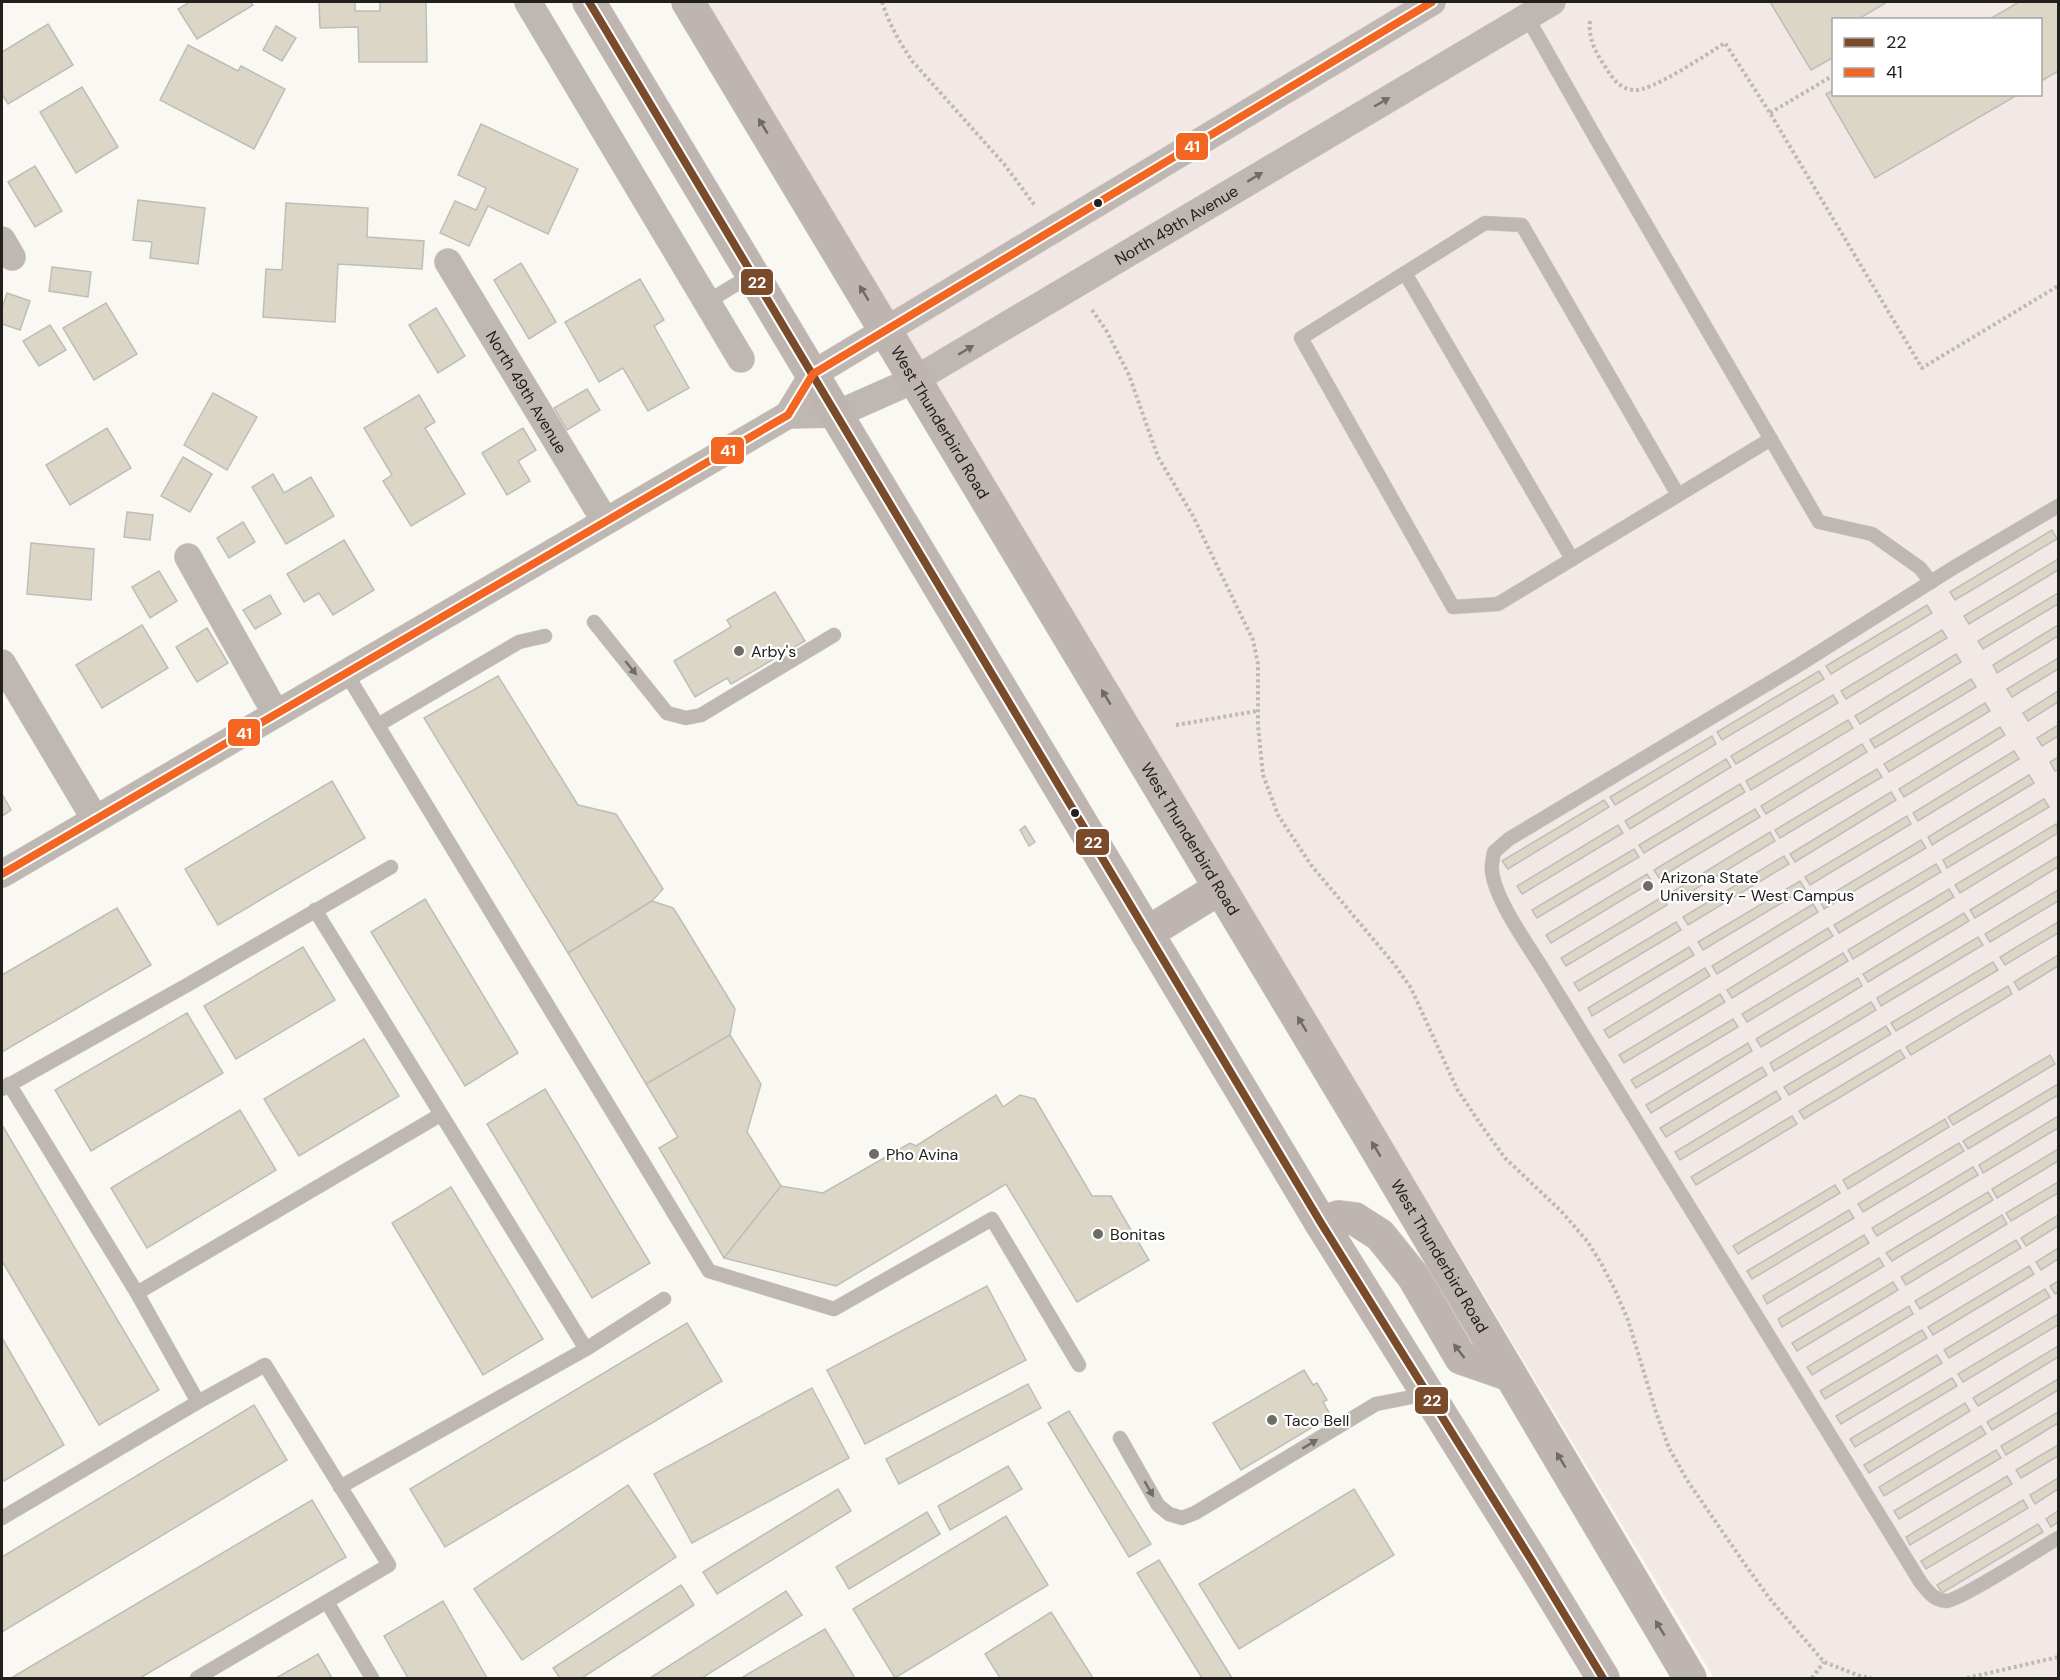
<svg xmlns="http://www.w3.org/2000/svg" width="2060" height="1680" font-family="'DM Sans',sans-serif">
<rect width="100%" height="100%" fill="#faf8f3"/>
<path fill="#f2e9e7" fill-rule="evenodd" d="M707,2H2058V1678H1714ZM1834,20H2040V94H1834Z"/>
<g fill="#dcd6c6" stroke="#bebdb9" stroke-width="1.5">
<path d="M190,2H250L253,5L197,39L178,9Z"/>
<path d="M319,2H355V11H380V2H426L427,62H359L358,27L320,28Z"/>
<path d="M1770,2H1887L1857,20H1834V57L1811,70Z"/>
<path d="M2019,2H2058V71L2040,82V20H1988Z"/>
<path d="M48,24L73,65L8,104L2,94V52Z"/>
<path d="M276,26L296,38L282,61L263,50Z"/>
<path d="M188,45L238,71L241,66L285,89L254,149L160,100Z"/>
<path d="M82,87L118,147L76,173L40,112Z"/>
<path d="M1834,90V94H2019L1875,178L1826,94Z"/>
<path d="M481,124L578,169L548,234L488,206L469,246L440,233L455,201L476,210L486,188L458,175Z"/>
<path d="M35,166L62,211L35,227L8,182Z"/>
<path d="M138,200L205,208L198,264L150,258L152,242L133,240Z"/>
<path d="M286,203L368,208L367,237L424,241L422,269L338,264L335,322L263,317L266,269L282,270Z"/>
<path d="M521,263L556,322L529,339L494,280Z"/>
<path d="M52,267L91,272L88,297L49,291Z"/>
<path d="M640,279L664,320L654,326L689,388L648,411L623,368L599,382L565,322Z"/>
<path d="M7,293L30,301L20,330L2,324V308Z"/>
<path d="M106,303L137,354L94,380L63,328Z"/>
<path d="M436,308L465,356L438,373L409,325Z"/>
<path d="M50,325L66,350L39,366L23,341Z"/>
<path d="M587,389L600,410L567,430L554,408Z"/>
<path d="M213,393L257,417L227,470L184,445Z"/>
<path d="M419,395L435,422L425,428L465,494L411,526L383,481L392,475L364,428Z"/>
<path d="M107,428L131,468L70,505L46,465Z"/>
<path d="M523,428L536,450L518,461L530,481L507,495L482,453Z"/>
<path d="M183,457L212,474L190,512L161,496Z"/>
<path d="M273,474L284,493L311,477L334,516L286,544L252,487Z"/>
<path d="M127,512L153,515L150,540L124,537Z"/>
<path d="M243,522L255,542L229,558L217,538Z"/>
<path d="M2052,530L2057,539L1955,600L1950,592Z"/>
<path d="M344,540L374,590L333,615L319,593L304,602L287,574Z"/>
<path d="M31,543L94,549L91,600L27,594Z"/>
<path d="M2058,559V570L1969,624L1964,616Z"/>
<path d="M159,571L177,601L150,618L132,587Z"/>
<path d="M775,592L805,641L731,684L727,678L695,697L674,661L731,627L727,620Z"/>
<path d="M2058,593V604L1983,649L1978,641Z"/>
<path d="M270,595L281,614L255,629L243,610Z"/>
<path d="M1927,605L1932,613L1831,674L1826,666Z"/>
<path d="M142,625L168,668L102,708L76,665Z"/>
<path d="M2058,625V636L1997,673L1993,665Z"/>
<path d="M207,628L228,663L197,682L176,647Z"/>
<path d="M1942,630L1947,638L1846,699L1841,691Z"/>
<path d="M1956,654L1961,662L1860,724L1855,716Z"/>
<path d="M2058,658V669L2012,697L2007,689Z"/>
<path d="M1819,671L1824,679L1722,740L1717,732Z"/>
<path d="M498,676L578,805L616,814L663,889L652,901L568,953L424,718Z"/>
<path d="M1971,679L1976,687L1875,748L1870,740Z"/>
<path d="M2058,691V702L2028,721L2023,713Z"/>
<path d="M1833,695L1838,703L1736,764L1731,756Z"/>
<path d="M1985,703L1990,711L1889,772L1884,764Z"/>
<path d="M1848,720L1853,728L1751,790L1746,781Z"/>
<path d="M2058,725V736L2042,746L2037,738Z"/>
<path d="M2000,727L2005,735L1904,797L1899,789Z"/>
<path d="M1712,736L1716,744L1615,805L1610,797Z"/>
<path d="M1862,744L1867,752L1766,814L1761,806Z"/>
<path d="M2014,751L2019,759L1918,821L1913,813Z"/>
<path d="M2058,757V769L2055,771L2050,762Z"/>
<path d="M1726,759L1731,767L1630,829L1625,821Z"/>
<path d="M1877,769L1882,777L1780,838L1775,830Z"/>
<path d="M2029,775L2034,783L1932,845L1928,837Z"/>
<path d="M332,781L365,838L218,925L185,869Z"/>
<path d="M1740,784L1745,792L1644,853L1639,845Z"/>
<path d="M1891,792L1896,800L1795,862L1790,854Z"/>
<path d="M2,794L11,810L2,816Z"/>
<path d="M2044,799L2049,807L1947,868L1943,860Z"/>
<path d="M1604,800L1609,807L1508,869L1502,861Z"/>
<path d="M1755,809L1760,817L1659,878L1654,870Z"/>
<path d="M1907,816L1911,824L1810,885L1805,877Z"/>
<path d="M2056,824L2058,833L1960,893L1955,885Z"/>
<path d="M1618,825L1623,833L1522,894L1517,886Z"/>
<path d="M1025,826L1035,842L1029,846L1020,830Z"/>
<path d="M1770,832L1775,841L1674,902L1669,894Z"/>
<path d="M1921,840L1926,848L1824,909L1820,901Z"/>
<path d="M1634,849L1639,857L1537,918L1532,910Z"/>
<path d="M1784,856L1789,864L1688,925L1683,917Z"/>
<path d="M2058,856V867L1975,918L1970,910Z"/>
<path d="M1936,864L1941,872L1839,933L1834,925Z"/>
<path d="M1647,874L1652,882L1551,943L1546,935Z"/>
<path d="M1800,881L1805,889L1703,950L1698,942Z"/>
<path d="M1949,889L1954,897L1853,959L1848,950Z"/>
<path d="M2058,890V901L1990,942L1985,934Z"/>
<path d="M1662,897L1667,905L1566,966L1561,958Z"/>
<path d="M425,899L518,1053L465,1086L371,932Z"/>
<path d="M652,901L673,908L679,917L735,1009L730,1035L646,1084L568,953Z"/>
<path d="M1813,904L1818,912L1717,974L1712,966Z"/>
<path d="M117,908L151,965L2,1052V975Z"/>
<path d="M1964,913L1969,921L1868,982L1863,974Z"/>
<path d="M1676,922L1681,930L1579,991L1574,983Z"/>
<path d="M2058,922V933L2005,965L2000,957Z"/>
<path d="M1828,928L1833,936L1732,998L1727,990Z"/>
<path d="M1978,937L1983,945L1881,1006L1877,998Z"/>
<path d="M303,947L335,1000L236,1059L204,1006Z"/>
<path d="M1689,947L1694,955L1592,1016L1588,1008Z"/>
<path d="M1843,953L1848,961L1747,1022L1742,1014Z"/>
<path d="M2058,955V966L2019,990L2014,982Z"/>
<path d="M1993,962L1998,970L1896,1031L1891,1023Z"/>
<path d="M1705,968L1710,976L1609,1038L1604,1030Z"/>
<path d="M1858,978L1862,986L1761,1047L1756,1039Z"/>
<path d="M2008,986L2012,994L1911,1055L1906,1047Z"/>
<path d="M1720,994L1725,1002L1624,1063L1619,1055Z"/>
<path d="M1871,1002L1876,1010L1774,1071L1770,1063Z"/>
<path d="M187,1013L223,1073L91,1151L55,1090Z"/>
<path d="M1733,1019L1738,1027L1636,1088L1631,1080Z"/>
<path d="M1886,1026L1891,1034L1789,1095L1784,1087Z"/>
<path d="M730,1035L761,1084L747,1132L781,1186L724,1258L659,1148L678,1137L646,1084Z"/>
<path d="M364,1039L399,1096L299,1156L264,1099Z"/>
<path d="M1748,1043L1752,1051L1651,1113L1646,1105Z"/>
<path d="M1900,1050L1905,1058L1804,1119L1799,1111Z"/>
<path d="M2050,1055L2055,1064L1953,1125L1948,1117Z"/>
<path d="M1762,1067L1767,1075L1666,1137L1660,1128Z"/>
<path d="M2058,1084V1095L1968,1149L1963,1141Z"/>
<path d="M545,1089L650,1263L592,1298L487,1124Z"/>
<path d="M1776,1091L1781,1099L1680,1160L1675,1152Z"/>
<path d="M996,1095L1003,1107L1020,1095L1035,1099L1092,1196H1111L1149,1260L1077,1302L1006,1184L836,1286L724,1258L781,1186L823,1193L910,1143L916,1146Z"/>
<path d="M240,1110L276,1170L147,1248L111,1188Z"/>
<path d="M1792,1116L1797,1124L1696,1185L1691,1177Z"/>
<path d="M2058,1116V1128L1983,1173L1979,1165Z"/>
<path d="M1945,1119L1949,1127L1848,1189L1843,1180Z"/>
<path d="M2,1125L159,1390L99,1425L2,1261Z"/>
<path d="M1959,1143L1964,1151L1863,1212L1858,1204Z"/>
<path d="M2058,1149V1161L1997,1198L1992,1189Z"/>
<path d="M1973,1167L1978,1175L1877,1236L1872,1228Z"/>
<path d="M2058,1182V1193L2011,1221L2006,1213Z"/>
<path d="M1835,1185L1840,1193L1738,1254L1733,1246Z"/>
<path d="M451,1187L543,1339L483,1375L392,1223Z"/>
<path d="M1988,1192L1993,1200L1892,1261L1886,1253Z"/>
<path d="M1849,1210L1854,1218L1752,1279L1747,1271Z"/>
<path d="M2002,1215L2007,1224L1906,1285L1901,1277Z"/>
<path d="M2058,1215V1226L2026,1246L2021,1238Z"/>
<path d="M1864,1235L1869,1243L1767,1304L1763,1296Z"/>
<path d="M2016,1240L2021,1248L1920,1309L1915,1301Z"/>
<path d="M2058,1248V1259L2041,1270L2036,1262Z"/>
<path d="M1879,1258L1884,1266L1782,1327L1778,1319Z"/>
<path d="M2029,1266L2034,1274L1933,1335L1928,1327Z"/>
<path d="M2058,1281V1292L2055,1294L2050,1286Z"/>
<path d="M1893,1282L1898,1290L1797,1351L1792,1343Z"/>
<path d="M987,1286L1026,1360L865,1444L827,1370Z"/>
<path d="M2045,1289L2050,1297L1949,1358L1944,1350Z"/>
<path d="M1909,1306L1913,1314L1812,1375L1807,1367Z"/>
<path d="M2058,1314V1325L1963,1382L1958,1374Z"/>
<path d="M687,1323L722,1381L445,1547L410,1489Z"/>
<path d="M1922,1330L1927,1338L1825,1399L1820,1391Z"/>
<path d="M2,1338L64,1445L4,1481L2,1477Z"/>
<path d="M2058,1346V1357L1978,1406L1973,1398Z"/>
<path d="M1937,1355L1942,1363L1841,1424L1836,1416Z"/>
<path d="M1304,1370L1313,1385L1317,1383L1327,1400L1323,1402L1331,1416L1241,1470L1213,1423Z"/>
<path d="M1952,1378L1957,1386L1855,1447L1850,1439Z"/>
<path d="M2058,1379V1390L1992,1430L1987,1422Z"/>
<path d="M1028,1384L1041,1408L899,1484L886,1459Z"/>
<path d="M812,1388L849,1458L692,1543L654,1474Z"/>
<path d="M1965,1403L1970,1411L1869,1473L1864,1465Z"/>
<path d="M254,1405L287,1460L2,1632V1557Z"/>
<path d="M1069,1411L1151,1544L1129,1557L1048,1423Z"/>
<path d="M2058,1412V1423L2006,1455L2001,1446Z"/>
<path d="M1981,1426L1986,1434L1884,1496L1879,1487Z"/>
<path d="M2058,1445V1456L2021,1478L2016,1470Z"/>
<path d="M1996,1450L2001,1458L1899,1519L1894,1511Z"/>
<path d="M1008,1466L1022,1489L950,1530L938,1506Z"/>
<path d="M2007,1476L2012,1484L1910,1545L1906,1537Z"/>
<path d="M2058,1478V1489L2035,1504L2030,1495Z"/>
<path d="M628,1485L676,1557L522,1660L474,1589Z"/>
<path d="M838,1489L851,1511L717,1594L703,1572Z"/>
<path d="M1354,1489L1394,1555L1239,1649L1199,1584Z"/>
<path d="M312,1500L346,1557L140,1678H11Z"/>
<path d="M2023,1500L2028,1508L1926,1569L1921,1561Z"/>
<path d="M2058,1511V1522L2051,1527L2046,1519Z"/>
<path d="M927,1512L940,1534L849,1589L836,1567Z"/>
<path d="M1006,1516L1048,1585L895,1678L853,1609Z"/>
<path d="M2038,1524L2043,1532L1942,1593L1937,1585Z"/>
<path d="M1159,1560L1232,1678H1202L1137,1573Z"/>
<path d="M681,1585L694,1605L582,1678H560L553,1668Z"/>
<path d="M786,1591L802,1615L702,1678H650Z"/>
<path d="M443,1601L487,1678H408L384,1636Z"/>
<path d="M1051,1612L1093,1678H1000L985,1654Z"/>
<path d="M825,1629L855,1678H741Z"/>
<path d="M318,1654L332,1678H276Z"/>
</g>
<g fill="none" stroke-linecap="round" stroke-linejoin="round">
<defs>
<g id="lane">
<path d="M1527,17L1598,142L1819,522L1872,534L1920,568L1931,582"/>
<path d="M1405,273L1572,559"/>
<path d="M707,302L753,274"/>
<path d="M1678,495L1522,225L1485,223L1301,338L1453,607L1498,604L1771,439"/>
<path d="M2058,506L1953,568L1794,668L1509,839L1494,852C1493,858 1491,865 1492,871C1495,901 1531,949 1547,976L1921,1583C1928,1591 1933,1600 1946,1601C1959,1601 2041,1548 2058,1538"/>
<path d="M594,622L667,713L686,718L701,715L834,635"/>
<path d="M346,673L709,1271L834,1309L992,1219L1079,1365"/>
<path d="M378,725L519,642L545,636"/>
<path d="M315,910L586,1349"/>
<path d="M9,1084L137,1293L198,1402"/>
<path d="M2,1089L189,984L391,867"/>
<path d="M137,1293L440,1115"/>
<path d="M1120,1438L1158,1505L1169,1514L1182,1518L1195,1513L1376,1404L1427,1394"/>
<path d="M340,1487L586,1349L664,1299"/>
<path d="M2,1518L198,1402L265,1365L389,1565L197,1678"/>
<path d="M327,1602L372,1678"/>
</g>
<g id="street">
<path d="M528,2L741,359"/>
<path d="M2,240L12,257"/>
<path id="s1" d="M448,262L605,521"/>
<path id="s2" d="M788,415L837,414L916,379L1552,2"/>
<path d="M188,557L276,714"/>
<path d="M2,663L95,819"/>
<path d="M2,874L788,415L813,374L1432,2"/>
</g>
<g id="secondary">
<path d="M589,2L1321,1223L1532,1561L1603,1678"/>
<path id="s3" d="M688,2L1363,1126L1690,1678"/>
<path d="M1147,933L1220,888"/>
<path d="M1321,1223L1338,1217L1355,1219L1380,1235L1413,1276L1461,1358L1510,1375"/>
</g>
</defs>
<use href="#lane" stroke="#d7d5d2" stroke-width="15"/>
<use href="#street" stroke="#d7d5d2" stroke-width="28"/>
<use href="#secondary" stroke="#d7d5d2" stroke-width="34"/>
<g stroke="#beb9b4" stroke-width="4" stroke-dasharray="3 3" stroke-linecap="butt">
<path d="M882,2C889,24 900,43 913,62L1004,164L1036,207"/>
<path d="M1590,21C1588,39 1596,53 1606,68C1613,79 1620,89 1634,90C1651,92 1707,54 1725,43L1770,113L1922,368L2058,286"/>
<path d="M1770,113L1834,75"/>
<path d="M1092,310L1106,330L1129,375L1158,457L1193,516L1253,640L1258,664V726L1263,775L1278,815L1311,865L1394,964L1411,988L1457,1089L1481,1125L1505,1158L1561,1211L1587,1241L1601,1263L1615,1290L1628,1320L1656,1412L1669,1448L1687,1480L1744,1563L1770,1599L1824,1662L1860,1676L1871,1678"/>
<path d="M1176,725L1257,711"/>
<path d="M1812,1678L1824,1662"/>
<path d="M1967,1678L2058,1657"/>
</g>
<use href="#lane" stroke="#beb7b2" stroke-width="14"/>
<use href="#street" stroke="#beb7b2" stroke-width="27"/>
<use href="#secondary" stroke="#beb5b0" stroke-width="33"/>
<defs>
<path id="bus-1" d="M589,2L1321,1223L1532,1561L1603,1678"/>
<path id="bus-2" d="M2,874L788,415L813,374L1432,2"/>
</defs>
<use href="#bus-1" stroke="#fff" stroke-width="12"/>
<use href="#bus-2" stroke="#fff" stroke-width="12"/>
<use href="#bus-1" stroke="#7a4b2a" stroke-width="8"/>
<use href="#bus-2" stroke="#f26522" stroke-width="8"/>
</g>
<defs><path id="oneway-solid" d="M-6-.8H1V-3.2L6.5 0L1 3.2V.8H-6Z" transform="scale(1.5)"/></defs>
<g fill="#706c68">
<use href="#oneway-solid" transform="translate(1382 102) rotate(-30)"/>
<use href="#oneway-solid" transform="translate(1255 177) rotate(-31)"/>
<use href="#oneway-solid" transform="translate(966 350) rotate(-31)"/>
<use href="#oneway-solid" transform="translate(631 668) rotate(51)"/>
<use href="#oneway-solid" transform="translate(1310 1444) rotate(-31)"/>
<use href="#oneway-solid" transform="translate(1149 1489) rotate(60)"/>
</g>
<g fill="#706a66">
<use href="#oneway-solid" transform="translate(763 126) rotate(-121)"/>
<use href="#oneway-solid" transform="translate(864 293) rotate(-121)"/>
<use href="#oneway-solid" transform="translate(1106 697) rotate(-121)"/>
<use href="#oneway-solid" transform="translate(1302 1024) rotate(-121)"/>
<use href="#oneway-solid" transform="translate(1376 1149) rotate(-121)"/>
<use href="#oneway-solid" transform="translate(1459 1351) rotate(-128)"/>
<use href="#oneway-solid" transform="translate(1561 1460) rotate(-121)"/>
<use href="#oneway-solid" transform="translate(1660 1628) rotate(-121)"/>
</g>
<g fill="#22201d" stroke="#fff" stroke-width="2">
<circle cx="1098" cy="203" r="5"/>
<circle cx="1075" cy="813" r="5"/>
</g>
<g fill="#6e6c68" stroke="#fff" stroke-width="2">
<circle cx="739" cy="651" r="6"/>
<circle cx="1648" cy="886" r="6"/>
<circle cx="874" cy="1154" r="6"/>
<circle cx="1098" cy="1234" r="6"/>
<circle cx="1272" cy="1420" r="6"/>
</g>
<g text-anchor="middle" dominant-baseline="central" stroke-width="4.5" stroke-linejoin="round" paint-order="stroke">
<g font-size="16" fill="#22201d" stroke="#fff">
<text stroke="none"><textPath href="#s2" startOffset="438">North 49th Avenue</textPath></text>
<text stroke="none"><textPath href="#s1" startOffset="152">North 49th Avenue</textPath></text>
<text stroke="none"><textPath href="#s3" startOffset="490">West Thunderbird Road</textPath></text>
<text stroke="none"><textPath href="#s3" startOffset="976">West Thunderbird Road</textPath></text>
<text stroke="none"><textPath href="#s3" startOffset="1462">West Thunderbird Road</textPath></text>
</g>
<g font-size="16" fill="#22201d" stroke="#fff" text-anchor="start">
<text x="751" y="651">Arby's</text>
<text x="1660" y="877">Arizona State<tspan x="1660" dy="18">University - West Campus</tspan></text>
<text x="886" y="1154">Pho Avina</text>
<text x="1110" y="1234">Bonitas</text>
<text x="1284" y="1420">Taco Bell</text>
</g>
</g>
<g stroke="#fff" stroke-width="2">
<rect x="1175" y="132" width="34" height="29" rx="6" fill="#f26522"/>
<rect x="740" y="268" width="34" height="28" rx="6" fill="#7a4b2a"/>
<rect x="710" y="436" width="35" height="29" rx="6" fill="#f26522"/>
<rect x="227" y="718" width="34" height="29" rx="6" fill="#f26522"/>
<rect x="1075" y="828" width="35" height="28" rx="6" fill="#7a4b2a"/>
<rect x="1414" y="1386" width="35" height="29" rx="6" fill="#7a4b2a"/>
</g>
<g font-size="16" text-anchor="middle" font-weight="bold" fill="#fff">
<text x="1192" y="152">41</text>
<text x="757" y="288">22</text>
<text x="728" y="456">41</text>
<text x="244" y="739">41</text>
<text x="1093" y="848">22</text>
<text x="1432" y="1406">22</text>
</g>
<rect width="2060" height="1680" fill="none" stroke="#22201d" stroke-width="6"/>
<rect x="1832" y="18" width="210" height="78" fill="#ffffff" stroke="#a7a6a5" stroke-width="1.5"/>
<rect x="1844" y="38" width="30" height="9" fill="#7a4b2a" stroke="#a7a6a5" stroke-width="1.5"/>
<text x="1886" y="48" font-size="18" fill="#22201d">22</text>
<rect x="1844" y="68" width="30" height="9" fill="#f26522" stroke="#a7a6a5" stroke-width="1.5"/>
<text x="1886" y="78" font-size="18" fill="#22201d">41</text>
</svg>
